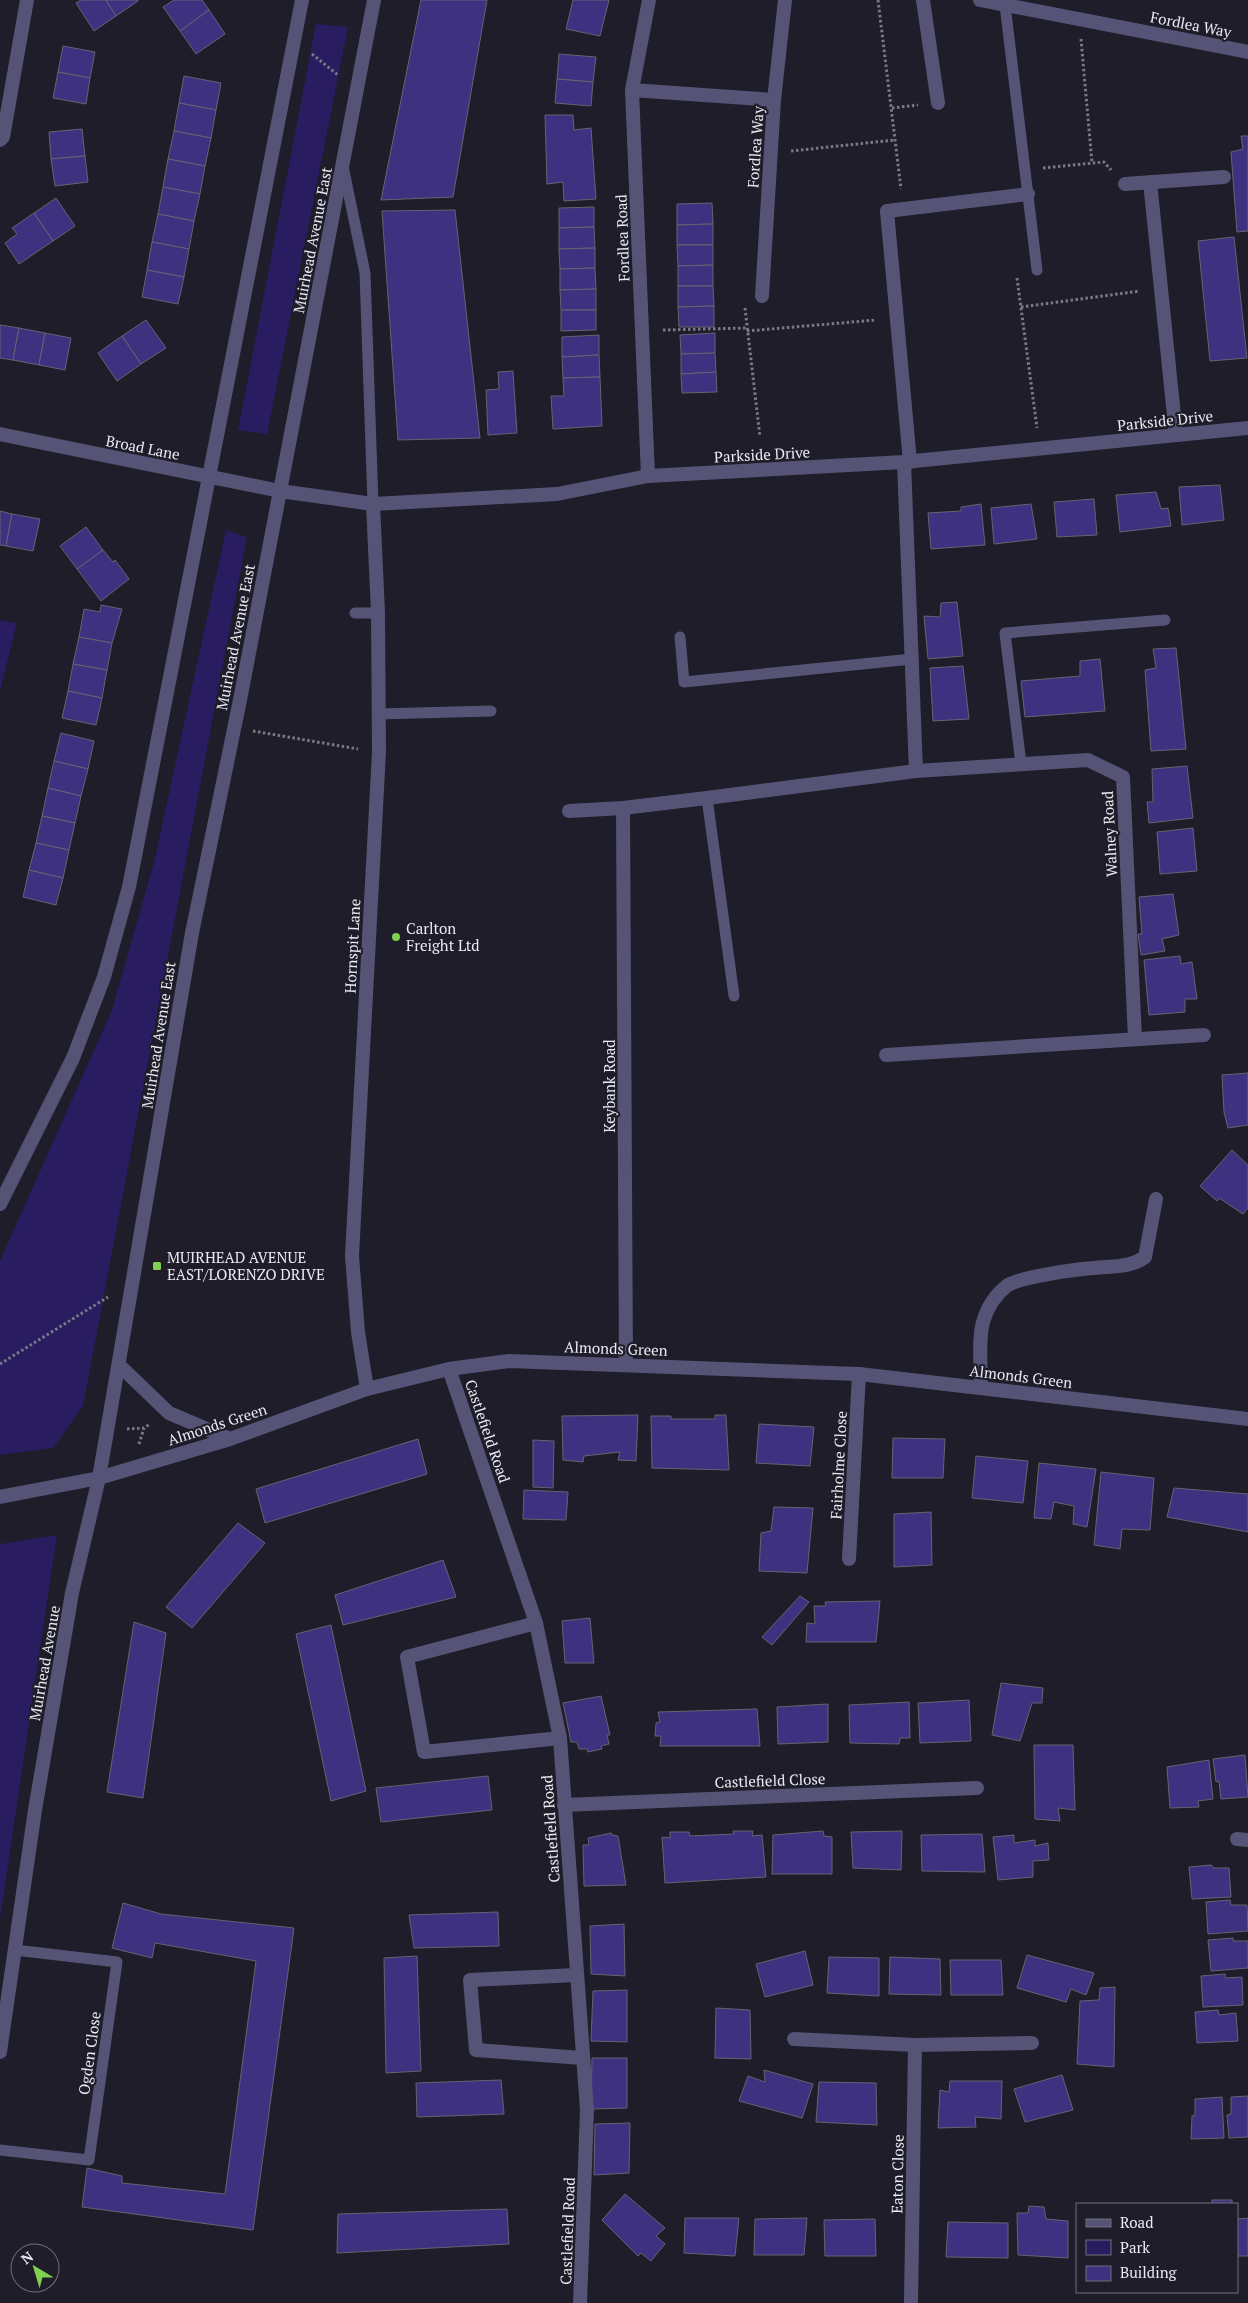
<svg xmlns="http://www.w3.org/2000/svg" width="1248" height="2303" font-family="'PT Serif',serif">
<rect width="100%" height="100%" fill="#1e1d29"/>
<g fill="#291c60">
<path d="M316,24L348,27L267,434L238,430Z"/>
<path d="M226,530L247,537L83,1406L53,1448L0,1455V1261L112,1010L155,858Z"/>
<path d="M0,620L17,623L0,691Z"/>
<path d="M57,1535L0,1919V1544Z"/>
</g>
<g fill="#3e3180" stroke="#646472">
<path d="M81,0H106L116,16L94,31L76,3Z"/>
<path d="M106,0H138V1L116,16Z"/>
<path d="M174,0H202L209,10L180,31L163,7Z"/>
<path d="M421,0H487L453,197L381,200Z"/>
<path d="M573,0H609L600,36L566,29Z"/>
<path d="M209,10L225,34L196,54L180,31Z"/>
<path d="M63,46L95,52L90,78L58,72Z"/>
<path d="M559,54L596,57L593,82L557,79Z"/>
<path d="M58,72L90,78L86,104L53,98Z"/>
<path d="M184,76L221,83L216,110L179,103Z"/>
<path d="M557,79L593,82L591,106L555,103Z"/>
<path d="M179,103L216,110L211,138L174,131Z"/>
<path d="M545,115H573L574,130L591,128L596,199L564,201L563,182L547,184Z"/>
<path d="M82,129L85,156L51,159L49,132Z"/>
<path d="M174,131L211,138L205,166L168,159Z"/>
<path d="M1241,136H1248V231L1237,232L1231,152L1243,149Z"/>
<path d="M85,156L88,182L55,186L51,159Z"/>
<path d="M168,159L205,166L200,194L163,187Z"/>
<path d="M163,187L200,194L194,221L158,214Z"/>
<path d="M56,198L75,226L53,241L34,213Z"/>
<path d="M712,203L713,224L677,225V204Z"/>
<path d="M594,207V227L559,228V208Z"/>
<path d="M455,210L480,438L398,440L382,211Z"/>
<path d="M34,213L53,241L19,264L5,243L17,234L12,228Z"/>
<path d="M158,214L194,221L189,249L152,242Z"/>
<path d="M713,224V245H677V225Z"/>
<path d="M594,227L595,248L559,249V228Z"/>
<path d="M1234,237L1247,358L1210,361L1198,241Z"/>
<path d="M152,242L189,249L184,277L147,270Z"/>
<path d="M677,245H713V265L678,266Z"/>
<path d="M595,248V268L560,269L559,249Z"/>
<path d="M713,265V286H678V266Z"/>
<path d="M595,268L596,289L560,290V269Z"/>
<path d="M147,270L184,277L178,304L142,297Z"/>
<path d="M678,286H713L714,306L678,307Z"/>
<path d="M596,289V310H561L560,290Z"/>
<path d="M714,306V327H679L678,307Z"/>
<path d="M561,310H596V330L561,331Z"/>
<path d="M146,320L166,348L141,364L122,336Z"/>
<path d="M0,325L19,328L13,360L0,358Z"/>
<path d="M19,328L45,333L39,365L13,360Z"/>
<path d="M45,333L71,338L65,370L39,365Z"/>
<path d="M715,333V353L681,354L680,335Z"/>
<path d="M599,335V355L562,357V337Z"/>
<path d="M122,336L141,364L117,381L98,353Z"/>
<path d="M715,353L716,372L681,374V354Z"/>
<path d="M599,355L600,377L563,378L562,357Z"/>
<path d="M513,371L517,433L488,435L486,390L499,389L498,372Z"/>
<path d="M716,372L717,392L682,393L681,374Z"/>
<path d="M600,377L602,426L553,429L551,396H564L563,378Z"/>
<path d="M1220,485L1224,520L1182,525L1179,487Z"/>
<path d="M1156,492L1161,509L1168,508L1171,526L1120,532L1116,495Z"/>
<path d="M1094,499L1097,535L1057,537L1054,502Z"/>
<path d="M981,504L985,545L931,549L928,513L961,511V507Z"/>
<path d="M1031,504L1037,539L994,544L991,508Z"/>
<path d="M0,511L12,514L6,546L0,545Z"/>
<path d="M12,514L40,519L33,551L6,546Z"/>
<path d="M86,527L103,550L77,569L60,546Z"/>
<path d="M103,550L113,562L115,560L129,579L101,601L77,569Z"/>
<path d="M957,602L963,656L928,659L924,616L940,617L941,603Z"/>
<path d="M101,605L122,609L112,643L79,637L84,609L100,612Z"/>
<path d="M79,637L112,643L107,670L73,664Z"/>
<path d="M1176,648L1186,749L1151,751L1145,670L1156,668L1153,649Z"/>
<path d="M1100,659L1105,711L1025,717L1021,681L1080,676V661Z"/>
<path d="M73,664L107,670L102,698L68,691Z"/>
<path d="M963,666L969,719L933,721L930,668Z"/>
<path d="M68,691L102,698L96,725L62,718Z"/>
<path d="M61,733L94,741L88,769L54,761Z"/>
<path d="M54,761L88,769L81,796L48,788Z"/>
<path d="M1187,766L1193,818L1149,823L1147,802H1153L1152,769Z"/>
<path d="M48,788L81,796L75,823L42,816Z"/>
<path d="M42,816L75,823L69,850L36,843Z"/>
<path d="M1193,828L1197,871L1160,874L1157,832Z"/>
<path d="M36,843L69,850L63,878L29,870Z"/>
<path d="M29,870L63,878L56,905L23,897Z"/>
<path d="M1173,894L1179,935L1162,939L1165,951L1141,955L1138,934H1142L1139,897Z"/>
<path d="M1180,956L1181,964L1192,962L1197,999H1185V1012L1149,1015L1144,960Z"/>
<path d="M1248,1073V1125L1228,1128L1224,1112L1222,1075Z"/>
<path d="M1232,1150L1248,1165V1208L1243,1214L1219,1198L1217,1201L1200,1186Z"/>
<path d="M638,1415L636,1461L618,1460L620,1452L584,1456L583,1462L563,1460L562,1416Z"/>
<path d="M715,1415H726L729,1470L652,1468L651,1416H671V1419H715Z"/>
<path d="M759,1424L814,1427L810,1466L756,1463Z"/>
<path d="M893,1438L945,1439L943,1478H892Z"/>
<path d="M418,1439L427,1474L265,1523L256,1489Z"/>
<path d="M533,1440L554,1441L553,1488L533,1487Z"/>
<path d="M976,1456L1028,1461L1023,1503L972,1498Z"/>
<path d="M1039,1463L1096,1469L1087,1527L1073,1524L1074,1506L1054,1502L1051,1519L1034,1518Z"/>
<path d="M1101,1472L1154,1478L1150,1530L1122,1529L1120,1549L1094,1545Z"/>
<path d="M1174,1488L1248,1494V1532L1167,1517Z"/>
<path d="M524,1490L568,1492L566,1520L523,1519Z"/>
<path d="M774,1507L813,1508L807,1573L759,1571L761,1533L771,1531Z"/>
<path d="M931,1512L932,1565L894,1567V1514Z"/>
<path d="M238,1523L265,1543L192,1628L166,1607Z"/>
<path d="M443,1560L456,1597L343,1625L335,1595Z"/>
<path d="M800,1596L809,1602L772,1645L762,1637Z"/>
<path d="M880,1601L876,1642H806L807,1623L815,1624L814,1606H826L825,1602Z"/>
<path d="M590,1618L594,1663H565L562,1621Z"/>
<path d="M134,1622L166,1633L143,1798L107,1792Z"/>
<path d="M331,1625L366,1791L331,1801L296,1634Z"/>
<path d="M1001,1683L1043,1688L1042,1703H1032L1020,1741L992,1735Z"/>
<path d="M601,1696L610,1735H607L609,1744L601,1746L602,1749L588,1752L587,1749H579L577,1742H571L563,1703Z"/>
<path d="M969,1700L971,1741L920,1743L918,1703Z"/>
<path d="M909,1702L910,1738H900L899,1744L850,1743L849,1705Z"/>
<path d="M828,1704V1742L778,1744L777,1707Z"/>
<path d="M757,1709L760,1746H660L661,1736H655L656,1723L660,1722L658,1712Z"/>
<path d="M1034,1745H1073L1075,1810L1058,1808L1060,1821L1035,1819Z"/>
<path d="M1245,1755L1248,1797L1221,1799L1219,1781L1216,1782L1213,1759Z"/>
<path d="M1209,1760L1213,1799L1198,1801L1199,1807L1170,1808L1167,1767Z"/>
<path d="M488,1776L492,1810L381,1822L376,1788Z"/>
<path d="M733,1831H753L752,1836L762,1835L766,1877L665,1883L662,1837L670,1838V1832H689L690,1836L734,1834Z"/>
<path d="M823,1831L824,1836L832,1837V1874H772L773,1835Z"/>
<path d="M902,1831L901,1870L853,1868L851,1832Z"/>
<path d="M611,1833L612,1835L618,1836L626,1885L584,1886L583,1845H589L588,1838Z"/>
<path d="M982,1834L985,1872L922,1871L921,1835Z"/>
<path d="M1014,1835V1843L1035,1840V1846L1048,1843L1049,1860L1033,1861V1877L998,1880L993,1837Z"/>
<path d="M1211,1865L1214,1868H1229L1231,1897L1192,1899L1189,1867Z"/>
<path d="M1230,1900L1231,1905H1247L1248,1931L1208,1934L1206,1902Z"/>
<path d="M123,1903L161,1914L294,1928L253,2230L82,2207L87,2168L122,2176V2183L225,2194L256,1961L155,1943L152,1958L112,1948Z"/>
<path d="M498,1912L499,1946L414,1948L409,1915Z"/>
<path d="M624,1924L625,1976L591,1974L590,1926Z"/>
<path d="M1233,1938V1941H1248V1968L1211,1971L1208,1940Z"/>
<path d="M805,1951L813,1985L765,1997L756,1964Z"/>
<path d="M1027,1955L1094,1973L1086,1995L1071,1989L1066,2002L1017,1988Z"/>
<path d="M417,1956L421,2071L386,2073L384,1958Z"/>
<path d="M829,1957L879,1958V1996L827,1993Z"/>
<path d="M890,1957L940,1959L941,1995L889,1994Z"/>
<path d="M950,1960H1001L1003,1995H951Z"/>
<path d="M1225,1974V1978L1242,1977L1243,2005L1203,2007L1201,1976Z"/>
<path d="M1115,1987L1114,2067L1077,2064L1080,2001L1099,2000L1100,1988Z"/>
<path d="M627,1990V2042L591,2041L593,1991Z"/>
<path d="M716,2008L750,2010L751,2059L715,2058Z"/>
<path d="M1218,2010L1219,2015L1236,2013L1238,2041L1197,2043L1195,2012Z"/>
<path d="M592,2058H627V2108L591,2109Z"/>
<path d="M764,2070L813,2084L802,2118L739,2101L748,2076L765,2082Z"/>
<path d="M1062,2075L1073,2110L1025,2122L1014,2089Z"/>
<path d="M501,2080L504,2114L417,2117L416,2083Z"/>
<path d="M950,2081H1002L1001,2119L975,2117L976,2127L938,2128L940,2090L949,2092Z"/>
<path d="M819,2082L876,2083L877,2125L816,2122Z"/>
<path d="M1248,2096V2137L1229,2138L1227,2115L1231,2114V2097Z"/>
<path d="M1222,2097L1224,2138L1191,2139L1192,2116L1195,2115V2099Z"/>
<path d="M630,2123L629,2173L594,2175L595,2124Z"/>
<path d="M625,2194L665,2228L656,2236L665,2244L651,2261L641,2253L638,2256L602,2220Z"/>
<rect x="1212" y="2200" width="20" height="4"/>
<path d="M1029,2206L1044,2207L1046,2219L1068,2221V2258L1018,2255L1017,2213H1028Z"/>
<path d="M507,2209L509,2244L337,2253L338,2214Z"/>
<path d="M685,2218H739L735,2256L684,2253Z"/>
<path d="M807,2218L804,2255H754L755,2219Z"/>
<path d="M1248,2218V2256H1237V2219Z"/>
<path d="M875,2219L876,2256H825L824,2220Z"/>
<path d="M948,2222L1008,2223V2258L946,2257Z"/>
</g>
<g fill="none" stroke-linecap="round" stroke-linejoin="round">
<g stroke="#7a7984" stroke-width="3" stroke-dasharray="2.5 2.5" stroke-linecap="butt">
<path d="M878,0L901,189"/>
<path d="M1081,39L1092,163"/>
<path d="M312,54L338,75"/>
<path d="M892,108L918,105"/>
<path d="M791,151L895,140"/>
<path d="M1043,168L1104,162L1111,170"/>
<path d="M1017,278L1037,428"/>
<path d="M1021,307L1140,291"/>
<path d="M745,308L760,437"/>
<path d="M663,330L747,328"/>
<path d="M747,331L876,320"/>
<path d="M253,731L358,749"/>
<path d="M0,1364L108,1297"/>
<path d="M127,1429L144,1428L150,1424"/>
<path d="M139,1444L144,1428"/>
</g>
<g stroke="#555477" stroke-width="11">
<path d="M1005,5L1037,270"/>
<path d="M343,166L365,273L373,504"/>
<path d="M355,613H378"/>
<path d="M680,637L684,682L912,659"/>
<path d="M378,714L491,711"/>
<path d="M1021,764L1005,633L1165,620"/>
<path d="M707,798L734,996"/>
<path d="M0,2150L89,2160L117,1962L15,1950"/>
</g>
<g stroke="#555477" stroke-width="14">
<path d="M1150,182L1176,435"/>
<path d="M1125,184L1224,177"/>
<path d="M910,462L887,211L1028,194"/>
</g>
<g stroke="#555477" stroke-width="14">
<path d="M923,0L938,103"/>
<path d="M980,0L1248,52"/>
<path d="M632,90L774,100"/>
<path d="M0,140L3,137L27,0"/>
<path d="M762,296L774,100L785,0"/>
<path d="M0,434L280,491L373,504L557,494L648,476L904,462L1248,428"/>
<path d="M904,462L916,771"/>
<path d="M648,476L632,90L649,0"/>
<path d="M623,808L626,1365"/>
<path d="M569,811L623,808L707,798L916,771L1088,760L1123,777L1135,1039"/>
<path d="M886,1055L1204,1035"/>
<path d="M449,1369L536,1623L560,1738L587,2110L580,2303"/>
<path d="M981,1387C981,1368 978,1340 983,1322C987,1308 996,1294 1008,1285C1021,1277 1077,1269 1094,1268C1112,1266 1130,1268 1145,1257L1156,1199"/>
<path d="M367,1389L358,1332L352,1256L379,752L378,613L373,504"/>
<path d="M849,1559L859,1374"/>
<path d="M536,1623L407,1657L424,1752L560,1738"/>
<path d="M564,1805L977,1788"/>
<path d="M1237,1839L1248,1840"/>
<path d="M577,1975L470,1980L476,2050L582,2058"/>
<path d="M794,2039L915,2045L1032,2043"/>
<path d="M911,2303L915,2045"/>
</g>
<g stroke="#555477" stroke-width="14">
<path d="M0,1204L73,1058L104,977L129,887L302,0"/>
<path d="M119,1365L169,1413L230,1439"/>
<path d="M0,1497L99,1478L230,1439L367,1389L449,1369L509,1361L859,1374L1248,1419"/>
<path d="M0,2052L35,1810L72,1593L99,1478L192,933L240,700L374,0"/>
</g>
</g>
<g fill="#80d051" stroke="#1e1d29" stroke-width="2">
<circle cx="396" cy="937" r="5"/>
<rect x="152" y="1261" width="10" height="10" rx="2.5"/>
</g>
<g text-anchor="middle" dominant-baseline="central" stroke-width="4.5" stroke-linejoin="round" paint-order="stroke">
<g font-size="15" fill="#eaeaf2" stroke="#1e1d29">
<text transform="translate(1191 24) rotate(11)">Fordlea Way</text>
<text transform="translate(755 147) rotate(-86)">Fordlea Way</text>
<text transform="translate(622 238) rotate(-92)">Fordlea Road</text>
<text transform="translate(312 240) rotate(-79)">Muirhead Avenue East</text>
<text transform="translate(1165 420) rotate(-6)">Parkside Drive</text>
<text transform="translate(143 447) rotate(11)">Broad Lane</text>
<text transform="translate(762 454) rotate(-3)">Parkside Drive</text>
<text transform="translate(235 637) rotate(-79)">Muirhead Avenue East</text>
<text transform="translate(1109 834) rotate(-93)">Walney Road</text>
<text transform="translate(352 946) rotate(-87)">Hornspit Lane</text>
<text transform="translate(158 1035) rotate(-81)">Muirhead Avenue East</text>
<text transform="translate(609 1086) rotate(-90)">Keybank Road</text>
<text transform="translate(616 1348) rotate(2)">Almonds Green</text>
<text transform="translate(1021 1376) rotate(7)">Almonds Green</text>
<text transform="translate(217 1424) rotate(-18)">Almonds Green</text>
<text transform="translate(488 1431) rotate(71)">Castlefield Road</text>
<text transform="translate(838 1465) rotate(-87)">Fairholme Close</text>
<text transform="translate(44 1663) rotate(-80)">Muirhead Avenue</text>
<text transform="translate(770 1780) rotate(-2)">Castlefield Close</text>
<text transform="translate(550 1829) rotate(-94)">Castlefield Road</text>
<text transform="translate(89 2053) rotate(-82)">Ogden Close</text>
<text transform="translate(897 2174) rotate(-89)">Eaton Close</text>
<text transform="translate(567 2231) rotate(-88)">Castlefield Road</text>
</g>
<g font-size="15" fill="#eaeaf2" stroke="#1e1d29" text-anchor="start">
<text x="406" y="928">Carlton<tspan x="406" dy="17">Freight Ltd</tspan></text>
<text x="167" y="1257">MUIRHEAD AVENUE<tspan x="167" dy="17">EAST/LORENZO DRIVE</tspan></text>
</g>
</g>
<rect x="1076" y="2203" width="162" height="90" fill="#1e1d29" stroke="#706f79"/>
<rect x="1086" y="2219" width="25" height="8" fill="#555477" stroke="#706f79"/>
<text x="1120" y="2228" font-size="15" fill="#eaeaf2">Road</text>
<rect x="1086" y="2240" width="25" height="15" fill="#291c60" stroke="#706f79"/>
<text x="1120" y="2253" font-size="15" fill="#eaeaf2">Park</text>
<rect x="1086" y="2266" width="25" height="15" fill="#3e3180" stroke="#706f79"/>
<text x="1120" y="2278" font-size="15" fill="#eaeaf2">Building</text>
<g transform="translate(35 2268) rotate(322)"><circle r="24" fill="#1e1d29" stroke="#706f79"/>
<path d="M0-4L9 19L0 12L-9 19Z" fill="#80d051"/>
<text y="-8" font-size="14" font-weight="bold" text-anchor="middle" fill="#eaeaf2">N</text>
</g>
</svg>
